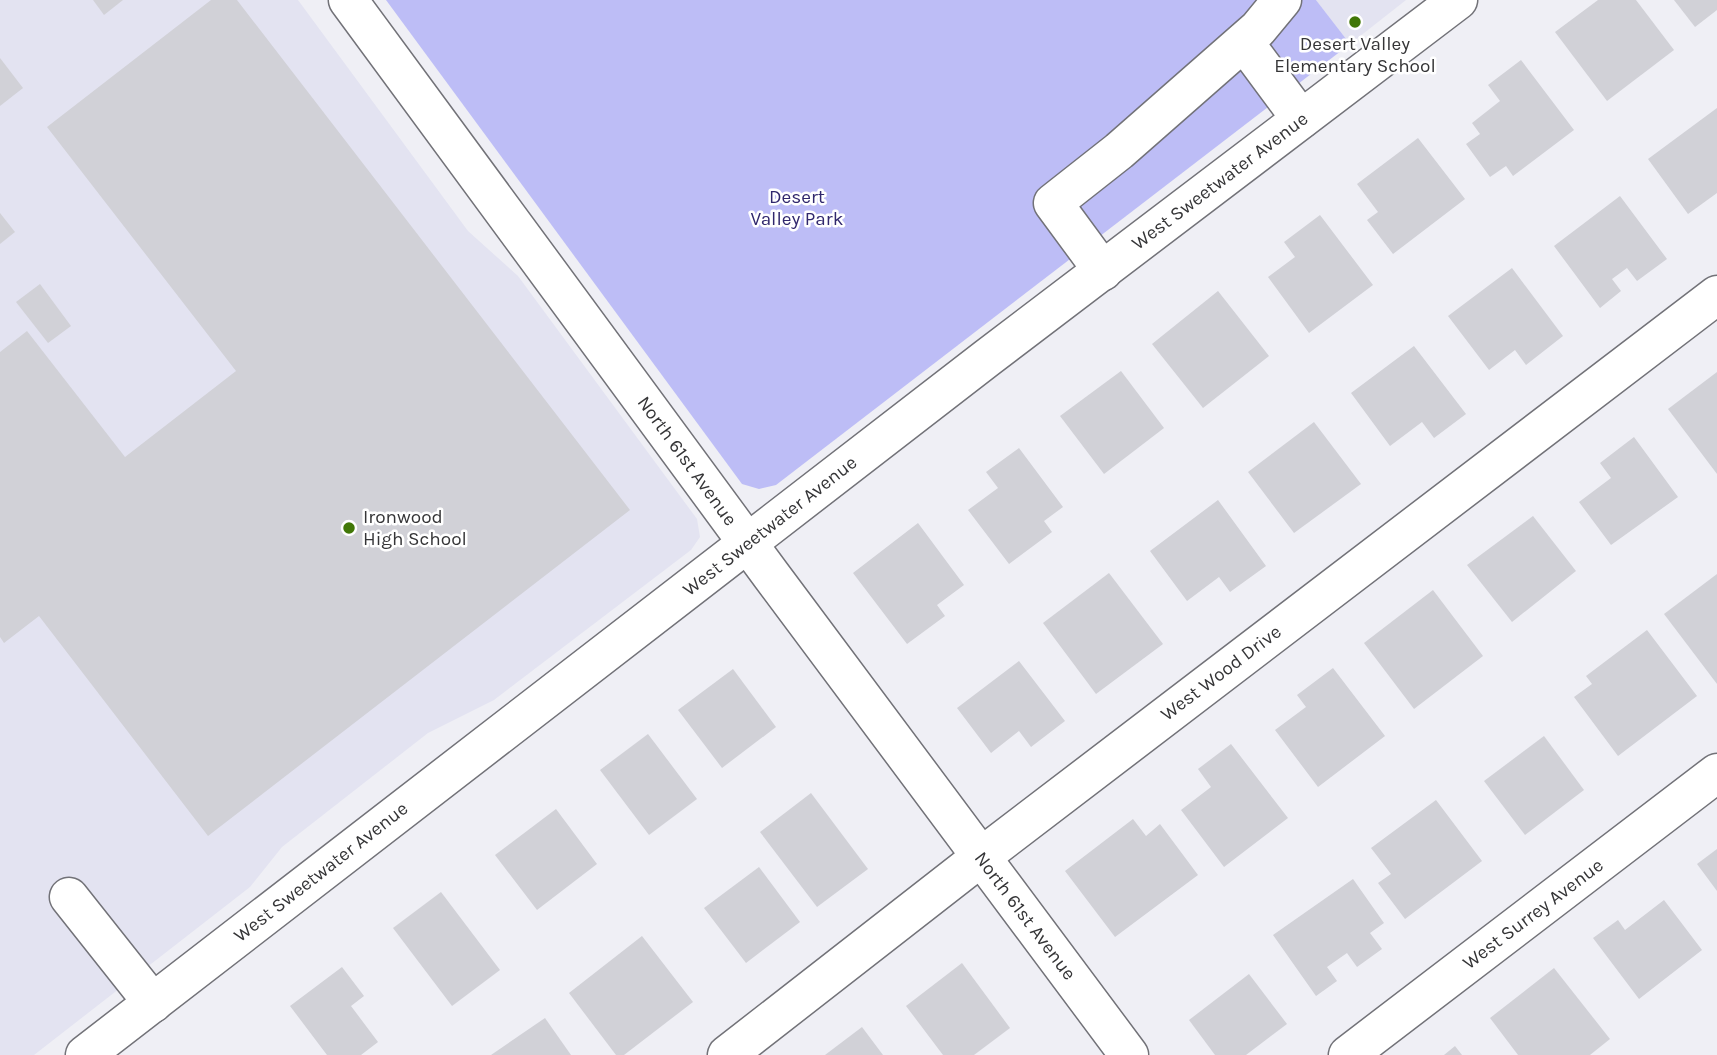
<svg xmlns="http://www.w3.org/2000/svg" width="1717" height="1055" font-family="Karla,sans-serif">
<rect width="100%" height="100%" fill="#efeff5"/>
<g fill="#e3e3f1">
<path d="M0,0H298L468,231L518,276L697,519L700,537L691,550L494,700L428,733L282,847L250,887L34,1055H0Z"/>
<path d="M1316,0H1406L1350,44Z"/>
</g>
<path fill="#bdbdf6" d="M386,0H1316L1350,44L776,485L759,489L742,484Z"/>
<g fill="#d1d1d7">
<path d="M93,0H123L104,15Z"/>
<path d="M211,0H237L630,510L208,836L39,616L4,643L0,637V352L27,331L125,457L236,371L47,127Z"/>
<path d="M1598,0H1636L1674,50L1607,101L1555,32Z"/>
<path d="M1674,0H1717V10L1695,27Z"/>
<path d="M0,58L23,88L0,106Z"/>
<path d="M1521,60L1574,130L1513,176L1506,166L1490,177L1466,144L1480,134L1472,123L1500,101L1488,85Z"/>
<path d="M1717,108V193L1688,214L1648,159Z"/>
<path d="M1418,138L1465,199L1393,254L1367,220L1378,212L1357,184Z"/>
<path d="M1620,196L1667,259L1637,281L1627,268L1612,279L1621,291L1600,308L1554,246Z"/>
<path d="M0,213L15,232L0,244Z"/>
<path d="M1320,215L1373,285L1309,333L1268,277L1295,257L1284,242Z"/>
<path d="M1512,268L1563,336L1526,365L1515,350L1489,370L1448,316Z"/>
<path d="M40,284L71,326L48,343L16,302Z"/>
<path d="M1218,291L1269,356L1203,408L1152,344Z"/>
<path d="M1414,346L1466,414L1434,438L1422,422L1390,446L1351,393Z"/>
<path d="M1121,371L1164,428L1104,474L1060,416Z"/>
<path d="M1717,372V474L1668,409Z"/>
<path d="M1314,422L1361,484L1294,533L1248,472Z"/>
<path d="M1634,437L1678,497L1611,545L1579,502L1611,478L1600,463Z"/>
<path d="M1019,448L1063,507L1044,521L1052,532L1009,564L968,510L998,488L986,472Z"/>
<path d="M1218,500L1266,566L1230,592L1219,577L1187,601L1150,551Z"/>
<path d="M1533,516L1576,571L1512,622L1467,565Z"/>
<path d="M918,523L964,585L937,605L945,616L907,644L853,573Z"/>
<path d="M1109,573L1163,644L1096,694L1043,623Z"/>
<path d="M1717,574V684L1664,614Z"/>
<path d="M1433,590L1483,656L1414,709L1364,643Z"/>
<path d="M1647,630L1697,696L1618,756L1574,697L1592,684L1586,676Z"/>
<path d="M1019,661L1065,721L1031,747L1019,731L991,753L957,708Z"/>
<path d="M1333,668L1385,736L1318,787L1275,730L1306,707L1297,695Z"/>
<path d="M733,669L776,727L722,768L678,710Z"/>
<path d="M648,734L697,799L649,835L600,770Z"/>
<path d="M1544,736L1584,790L1525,835L1484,781Z"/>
<path d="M1231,744L1288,818L1224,867L1181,810L1211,787L1198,769Z"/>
<path d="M811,793L868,869L817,907L760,832Z"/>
<path d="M1436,800L1482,861L1405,919L1378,883L1391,874L1371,848Z"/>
<path d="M556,809L597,864L537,910L495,855Z"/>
<path d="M1133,819L1146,836L1160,824L1198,875L1115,937L1065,871Z"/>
<path d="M1717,849V891L1697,864Z"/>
<path d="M759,867L800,922L746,963L704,908Z"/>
<path d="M1353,879L1384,923L1370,933L1382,949L1357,967L1347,953L1327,967L1337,981L1316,996L1273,935Z"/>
<path d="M441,892L500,970L452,1006L393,928Z"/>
<path d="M1664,900L1702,950L1639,999L1593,938L1618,920L1625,930Z"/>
<path d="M642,936L693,1002L624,1055H616L569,993Z"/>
<path d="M962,963L1010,1028L974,1055H943L906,1006Z"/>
<path d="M342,967L364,996L351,1006L378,1042L361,1055H327L290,1006Z"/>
<path d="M1554,968L1610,1039L1590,1055H1518L1490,1018Z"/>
<path d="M1249,974L1287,1024L1246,1055H1215L1189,1020Z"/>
<path d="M545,1018L571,1055H491Z"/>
<path d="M862,1027L883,1055H825Z"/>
<path d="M1455,1046L1462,1055H1444Z"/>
</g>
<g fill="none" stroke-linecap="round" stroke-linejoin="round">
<defs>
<g id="minor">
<path d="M348,0L771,575L1129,1055"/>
<path d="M1244,42L1301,119"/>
<path d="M1103,271L1053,203L1119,151L1258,29L1282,0"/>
<path d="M69,897L153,1003"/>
<path d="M85,1055L987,358L1458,0"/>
<path d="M727,1055L981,857L1717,295"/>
<path d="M1348,1055L1717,773"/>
</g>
</defs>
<use href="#minor" stroke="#727278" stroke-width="41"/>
<use href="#minor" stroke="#fff" stroke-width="38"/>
</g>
<g fill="#417707" stroke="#fff" stroke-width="2.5">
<circle cx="1355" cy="22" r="7"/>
<circle cx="349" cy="528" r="7"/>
</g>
<g text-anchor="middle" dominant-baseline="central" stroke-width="5" stroke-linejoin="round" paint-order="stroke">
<g font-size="19" fill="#353537" stroke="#fff">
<text x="1355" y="44">Desert Valley<tspan x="1355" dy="22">Elementary School</tspan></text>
<text x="363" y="517" text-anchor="start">Ironwood<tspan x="363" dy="22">High School</tspan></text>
</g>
<g font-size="19" fill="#353537" stroke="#fff">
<text transform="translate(1220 181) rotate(-37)">West Sweetwater Avenue</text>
<text transform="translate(687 461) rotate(54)">North 61st Avenue</text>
<text transform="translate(770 526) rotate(-38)">West Sweetwater Avenue</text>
<text transform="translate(1221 673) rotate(-37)">West Wood Drive</text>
<text transform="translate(321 872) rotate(-38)">West Sweetwater Avenue</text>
<text transform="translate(1533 914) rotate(-37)">West Surrey Avenue</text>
<text transform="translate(1025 916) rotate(53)">North 61st Avenue</text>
</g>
<g font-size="19" fill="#30276d" stroke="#fff">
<text x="797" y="197">Desert<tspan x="797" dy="22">Valley Park</tspan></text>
</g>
</g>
</svg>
